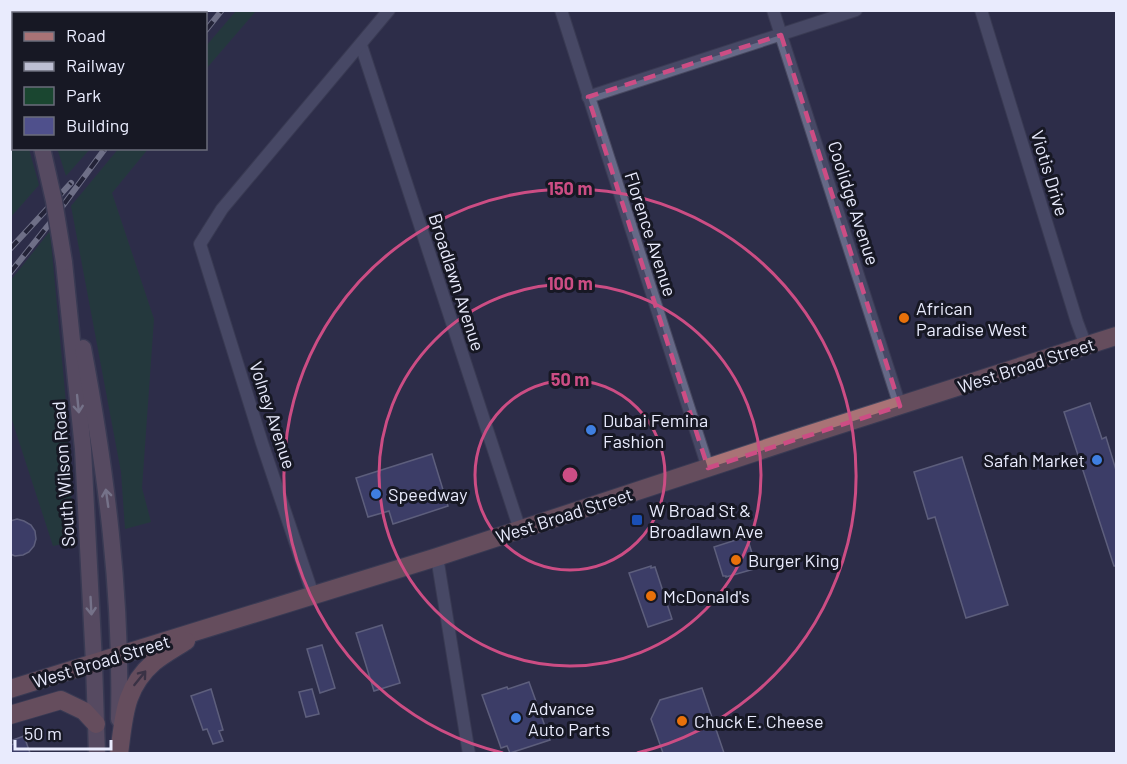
<svg xmlns="http://www.w3.org/2000/svg" width="1127" height="764" font-family="Barlow,sans-serif">
<rect width="100%" height="100%" fill="#2d2e49"/>
<g fill="#1a4630">
<path d="M10,11L11,10L207,11L205,14H14L13,23Z"/>
<path d="M236,11H256L206,69V46Z"/>
<path d="M11,84L13,95L14,148L29,149L39,185L11,217Z"/>
<path d="M57,148H90V149L66,176Z"/>
<path d="M119,148L148,149L112,193L154,319L142,488L151,522L125,529L121,472L71,206Z"/>
<path d="M50,231L66,403L70,484L76,541L53,546L10,414L11,280Z"/>
</g>
<g fill="#4f508c" stroke="#979abb" stroke-width="1.5">
<path d="M1090,403L1102,439L1106,437L1116,470V566H1114L1064,412Z"/>
<path d="M432,454L448,506L393,524L389,511L368,517L356,478Z"/>
<path d="M962,457L1008,605L966,618L935,517L928,519L914,472Z"/>
<path d="M17,519L24,521L31,525L35,531L36,539L34,546L29,552L23,555L15,556L10,554V521Z"/>
<path d="M747,537L756,566L753,567L754,569L726,577V576H723L714,547L742,538V539Z"/>
<path d="M651,566V568L655,567L672,619L648,627L629,573Z"/>
<path d="M382,625L400,683L374,691L356,633Z"/>
<path d="M322,645L335,688L320,693L307,649Z"/>
<path d="M529,682L550,740L510,753L507,746L501,748L482,695L507,687L508,689Z"/>
<path d="M702,688L724,753H663L651,719L660,700Z"/>
<path d="M211,689L223,730L219,731L223,741L213,744L207,729L203,730L191,696Z"/>
<path d="M312,689L319,714L306,717L299,692Z"/>
<path d="M24,736L30,753H10V745L14,744L13,740Z"/>
</g>
<g fill="none" stroke-linecap="round" stroke-linejoin="round">
<defs>
<g id="street">
<path d="M561,10L708,468"/>
<path d="M773,10L900,406"/>
<path d="M981,10L1077,322L1086,346"/>
<path d="M361,45L520,530"/>
<path d="M588,97L856,10"/>
<path d="M437,557L469,754"/>
<path d="M313,595L262,443L200,244L222,209L389,10"/>
</g>
<g id="secondary">
<path d="M10,47L14,56"/>
<path d="M64,262L83,449L94,663L97,754"/>
<path d="M83,348C106,470 122,594 119,719"/>
</g>
<g id="primary">
<path d="M10,689L437,557L804,436L1116,336"/>
<path d="M10,715L61,700L84,711L96,724"/>
<path d="M119,754C124,717 124,688 154,662C164,654 175,648 186,641"/>
</g>
</defs>
<use href="#street" stroke="#484960" stroke-width="14"/>
<use href="#secondary" stroke="#484960" stroke-width="19"/>
<use href="#primary" stroke="#484960" stroke-width="20"/>
<use href="#street" stroke="#666987" stroke-width="12"/>
<use href="#secondary" stroke="#876e7e" stroke-width="16"/>
<use href="#primary" stroke="#a97376" stroke-width="18"/>
<defs>
<g id="rail">
<path d="M206,30L222,10"/>
<path d="M10,249L71,183"/>
<path d="M10,273L50,223L104,150"/>
</g>
</defs>
<use href="#rail" stroke="#bdbfd3" stroke-width="6"/>
<use href="#rail" stroke="#171824" stroke-width="4" stroke-dasharray="11" stroke-linecap="butt"/>
<defs>
<path id="secondary-bridge" d="M42,148L54,201L64,262"/>
</defs>
<use href="#secondary-bridge" stroke="#484960" stroke-width="19" stroke-linecap="butt"/>
<use href="#secondary-bridge" stroke="#876e7e" stroke-width="16"/>
</g>
<defs><path id="oneway-shaft" d="M-6 0H5M1.5-3L5.5 0L1.5 3" fill="none" stroke-width="1.6" stroke-linecap="round" stroke-linejoin="round" transform="scale(1.5)"/></defs>
<g stroke="#ccc6d7">
<use href="#oneway-shaft" transform="translate(78 404) rotate(84)"/>
<use href="#oneway-shaft" transform="translate(107 498) rotate(-98)"/>
<use href="#oneway-shaft" transform="translate(91 606) rotate(87)"/>
</g>
<use stroke="#4a3841" href="#oneway-shaft" transform="translate(140 678) rotate(-51)"/>
<path d="M0 0H1127V764H0ZM781,35L900,406L708,468L588,97Z" fill="#2d2e49" fill-opacity=".55" fill-rule="evenodd"/>
<path fill="none" stroke="#cc4d84" stroke-width="4.5" stroke-dasharray="12 8" stroke-linejoin="round" d="M781,35L900,406L708,468L588,97Z"/>
<g fill="none" stroke="#cc4d84" stroke-width="3">
<circle cx="570" cy="475" r="95"/>
<circle cx="570" cy="475" r="191"/>
<path d="M503 753A286 286 0 1 1 637 753"/>
</g>
<g fill="#e8710a" stroke="#171824" stroke-width="2">
<circle cx="904" cy="318" r="6"/>
<circle cx="736" cy="560" r="6"/>
<circle cx="651" cy="596" r="6"/>
<circle cx="682" cy="721" r="6"/>
</g>
<g fill="#3f7fe0" stroke="#171824" stroke-width="2">
<circle cx="591" cy="430" r="6"/>
<circle cx="1097" cy="460" r="6"/>
<circle cx="376" cy="494" r="6"/>
<circle cx="516" cy="718" r="6"/>
</g>
<rect fill="#1a4fb4" stroke="#171824" stroke-width="2" x="631" y="514" width="12" height="12" rx="3"/>
<g text-anchor="middle" dominant-baseline="central" stroke-width="6" stroke-linejoin="round" paint-order="stroke">
<g font-size="18" fill="#e9ebfd" stroke="#171824">
<text transform="translate(1050 173) rotate(73)">Viotis Drive</text>
<text transform="translate(854 203) rotate(72)">Coolidge Avenue</text>
<text transform="translate(651 234) rotate(72)">Florence Avenue</text>
<text transform="translate(457 282) rotate(72)">Broadlawn Avenue</text>
<text transform="translate(1026 365) rotate(-18)">West Broad Street</text>
<text transform="translate(273 415) rotate(72)">Volney Avenue</text>
<text transform="translate(63 474) rotate(-94)">South Wilson Road</text>
<text transform="translate(564 515) rotate(-18)">West Broad Street</text>
<text transform="translate(101 661) rotate(-17)">West Broad Street</text>
</g>
<g font-size="18" fill="#e9ebfd" stroke="#171824" text-anchor="start">
<text x="916" y="308">African<tspan x="916" dy="21">Paradise West</tspan></text>
<text x="603" y="420">Dubai Femina<tspan x="603" dy="21">Fashion</tspan></text>
<text x="1085" y="460" text-anchor="end">Safah Market</text>
<text x="388" y="494">Speedway</text>
<text x="649" y="510">W Broad St &amp;<tspan x="649" dy="21">Broadlawn Ave</tspan></text>
<text x="748" y="560">Burger King</text>
<text x="663" y="596">McDonald's</text>
<text x="528" y="708">Advance<tspan x="528" dy="21">Auto Parts</tspan></text>
<text x="694" y="721">Chuck E. Cheese</text>
</g>
</g>
<circle cx="570" cy="475" r="9" fill="#cc4d84" stroke="#171824" stroke-width="3"/>
<g font-size="18" text-anchor="middle" font-weight="bold" fill="#cc4d84" stroke="#171824" stroke-width="6" stroke-linejoin="round" paint-order="stroke">
<text x="570" y="195">150 m</text>
<text x="570" y="290">100 m</text>
<text x="570" y="386">50 m</text>
</g>
<rect width="1127" height="764" fill="none" stroke="#e9ebfd" stroke-width="24"/>
<rect x="12" y="12" width="195" height="138" fill="#171824" stroke="#6b6c7b" stroke-width="1.5"/>
<rect x="24" y="32" width="30" height="9" fill="#a97376" stroke="#6b6c7b" stroke-width="1.5"/>
<text x="66" y="42" font-size="18" fill="#e9ebfd">Road</text>
<rect x="24" y="62" width="30" height="9" fill="#bdbfd3" stroke="#6b6c7b" stroke-width="1.5"/>
<text x="66" y="72" font-size="18" fill="#e9ebfd">Railway</text>
<rect x="24" y="87" width="30" height="18" fill="#1a4630" stroke="#6b6c7b" stroke-width="1.5"/>
<text x="66" y="102" font-size="18" fill="#e9ebfd">Park</text>
<rect x="24" y="117" width="30" height="18" fill="#4f508c" stroke="#6b6c7b" stroke-width="1.5"/>
<text x="66" y="132" font-size="18" fill="#e9ebfd">Building</text>
<path d="M15 740v9h96v-9" fill="none" stroke="#e9ebfd" stroke-width="3"/>
<text x="24" y="740" font-size="18" fill="#e9ebfd" stroke="#171824" stroke-width="4.5" paint-order="stroke">50 m</text>
</svg>
